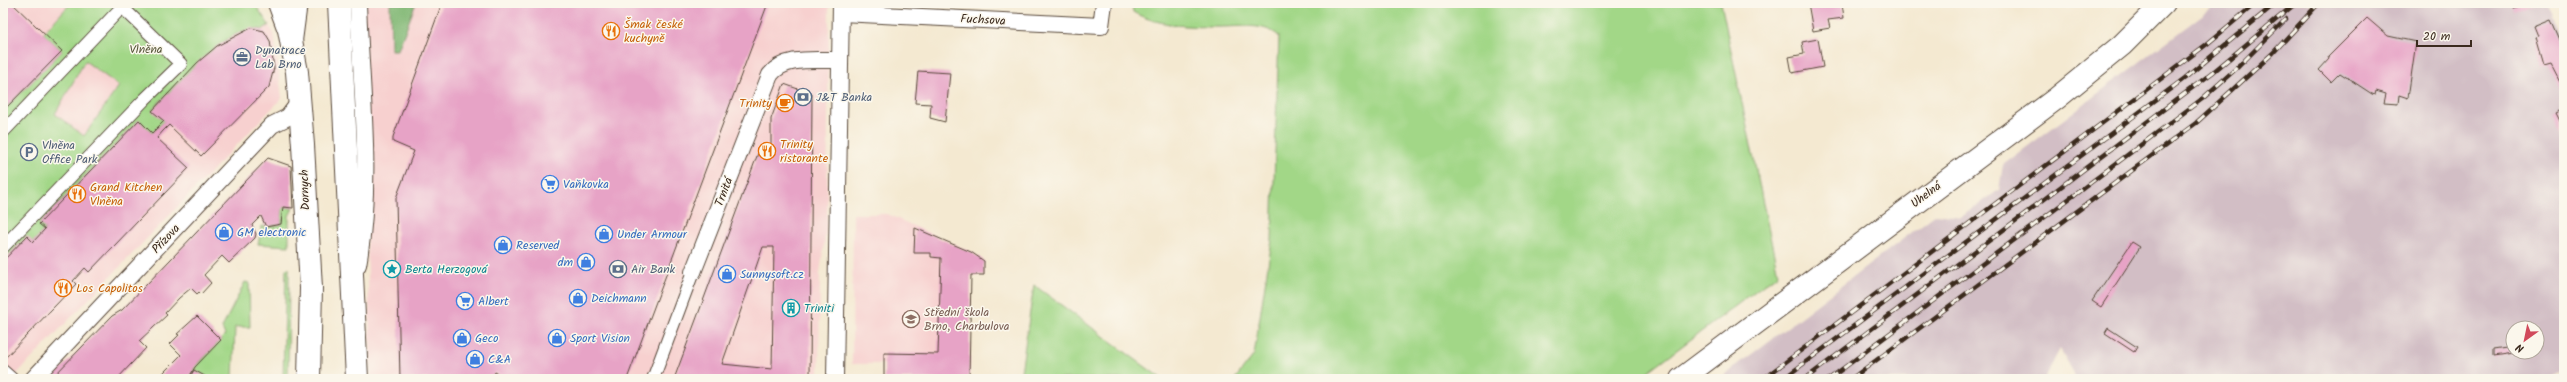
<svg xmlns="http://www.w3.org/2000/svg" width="2567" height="382" font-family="Kalam,sans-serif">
<rect width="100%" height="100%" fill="#fbf7ec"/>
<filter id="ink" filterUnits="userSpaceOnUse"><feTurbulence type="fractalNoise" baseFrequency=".025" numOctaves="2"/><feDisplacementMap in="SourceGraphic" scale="8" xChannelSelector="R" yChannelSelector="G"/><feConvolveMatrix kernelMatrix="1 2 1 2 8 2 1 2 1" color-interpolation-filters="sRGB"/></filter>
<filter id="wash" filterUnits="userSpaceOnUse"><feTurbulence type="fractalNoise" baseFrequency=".012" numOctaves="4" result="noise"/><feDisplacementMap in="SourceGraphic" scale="16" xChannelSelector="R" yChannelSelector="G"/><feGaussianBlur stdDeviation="0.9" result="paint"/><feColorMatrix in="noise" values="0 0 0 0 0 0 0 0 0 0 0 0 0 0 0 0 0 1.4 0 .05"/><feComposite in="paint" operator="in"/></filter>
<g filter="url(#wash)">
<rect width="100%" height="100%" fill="#f4e9d1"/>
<g fill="#f7d0cf">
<path d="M3,3H254L274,34L282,98L12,379H3Z"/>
<path d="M360,3H829L827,224L820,273L819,379H371Z"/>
<path d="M853,214H887L971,252L984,261V275H971L969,379L884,364H852Z"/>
</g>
<path fill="#d2bec5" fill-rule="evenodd" d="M2218,3H2548L2564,39V368L2548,379H2075L2074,373L2060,349L2044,379H1719L1936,214L1961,217L1999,190L2003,165ZM2513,328H2537V352H2513Z"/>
<g fill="#a2d787" stroke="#6e8052" fill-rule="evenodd">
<path d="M71,3H254L269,25L262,30C232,18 171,91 152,110L164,121L152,133L139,120L39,224L45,229L33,242L3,261V111L62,51L43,33ZM85,61L119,86L84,136L55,114Z"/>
<path d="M1132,3H1721L1778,274L1638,379H1235L1254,355L1272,240L1279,36C1262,21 1234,28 1214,27C1188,27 1155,25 1133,12Z"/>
<path d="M283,207L293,208L289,216V246L258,244L262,226L266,227L281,224Z"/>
<path d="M289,268L288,379H283L286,269Z"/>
<path d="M245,282L249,283L250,327H235L233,379H210L193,370L225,335L222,328Z"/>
<path d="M1034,285L1162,379H1020Z"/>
</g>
<path fill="#81b874" stroke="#5e7149" d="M390,3H416L398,50H391Z"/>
<g id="blocks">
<g fill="#e7a3c6" fill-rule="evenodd">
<path d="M3,3H12L62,51L3,111Z"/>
<path d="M442,3H768L627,379H499V374L495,372L492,379H400L396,198L414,151L393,142V137Z"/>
<path d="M1808,3H1842L1844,18L1828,20L1830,28L1813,31Z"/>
<path d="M2513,3H2535L2514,9Z"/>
<path d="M2367,18L2388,36L2416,42L2408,98L2399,95L2398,104L2384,103L2386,94L2376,91L2375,95L2372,94L2340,73L2331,82L2319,70L2329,59L2328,57Z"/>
<path d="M2551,19L2564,49V90L2550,63L2543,65L2535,37L2538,36L2534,26Z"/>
<path d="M251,28L264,31L270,41L274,68L269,87L201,156L169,125L163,131L157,138L189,168L89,272L85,268L73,281L76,284L4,359L3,261L27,236L33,242L45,229L39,224L139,120L152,133L164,121L152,111L197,63L217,46Z"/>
<path d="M1818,39L1823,67L1792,73L1789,57L1804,54L1802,42Z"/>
<path d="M918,71L950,73L945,122L930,118L931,104L915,103Z"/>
<path d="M784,84L812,94L810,379H674L760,148L771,149V119ZM763,247H774L772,369L722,364Z"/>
<path d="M2564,109V129L2556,113Z"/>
<path d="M268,158L291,166L293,208L283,207L281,224L266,227L261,216L252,225L256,234L255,238L229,263L222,256L220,258L204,275L211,283L201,294L199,292L197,294L191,288L179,298L165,313L167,315L139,341L146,348L117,379H51L112,316L122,310Z"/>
<path d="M915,228L971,252L984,261V275H971L969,379H884V353L938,354L941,258L931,257V253H914Z"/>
<path d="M2132,242L2140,247L2101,307L2092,301Z"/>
<path d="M197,316L221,340L195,367L188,379H157L181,355L170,344L179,335L177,334Z"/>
<path d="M2108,328L2137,347L2134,352L2105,333Z"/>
<path d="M2513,347V353L2493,356V350Z"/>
<path d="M194,370L210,379H189Z"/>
</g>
</g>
</g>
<g filter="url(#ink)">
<use href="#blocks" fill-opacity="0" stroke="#574739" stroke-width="1"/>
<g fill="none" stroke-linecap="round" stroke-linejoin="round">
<defs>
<g id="pedestrian">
<path d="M3,132L122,7L181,64L145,99L3,247"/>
<path d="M3,371L12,379"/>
<path d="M653,379L693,272"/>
</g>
<g id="minor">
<path d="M841,13L1101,26L1104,3"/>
<path d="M294,41L299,3"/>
<path d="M358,265C373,179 361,89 358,3"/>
<path d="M693,272L770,75C785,55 817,61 839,60"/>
<path d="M33,379L272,125L288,117L300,101"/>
<path d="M835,379L841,3"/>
</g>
<g id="secondary">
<path d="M279,3L289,30L297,72L303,145L311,288L309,379"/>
<path d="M339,3L357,379"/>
<path d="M1681,379L2057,98L2122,45L2164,3"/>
</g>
</defs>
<use href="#pedestrian" stroke="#574739" stroke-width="14"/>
<use href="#minor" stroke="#574739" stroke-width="18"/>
<use href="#secondary" stroke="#574739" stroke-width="24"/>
<use href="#pedestrian" stroke="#fff" stroke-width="12"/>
<use href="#minor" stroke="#fff" stroke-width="16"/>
<use href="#secondary" stroke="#fff" stroke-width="22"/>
<defs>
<g id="rail">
<path d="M1763,379L2207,44L2256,3"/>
<path d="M1783,379L2185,78L2276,3"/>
<path d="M1805,379L2212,73L2296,3"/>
<path d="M1829,379L2202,99L2239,66L2286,19"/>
<path d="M1851,379L2196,123L2273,53L2319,3"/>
</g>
</defs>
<use href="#rail" stroke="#3b2a1e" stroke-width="4.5"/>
<use href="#rail" stroke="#fbf7ec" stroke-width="3" stroke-dasharray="9" stroke-linecap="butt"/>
</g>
</g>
<defs>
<symbol id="restaurant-ring" viewBox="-11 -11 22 22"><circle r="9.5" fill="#fbf7ec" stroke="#e8710a" stroke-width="1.5"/><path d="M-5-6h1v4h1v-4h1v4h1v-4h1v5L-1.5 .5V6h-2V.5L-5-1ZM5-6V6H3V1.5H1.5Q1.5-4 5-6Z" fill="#e8710a"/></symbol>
<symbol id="office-ring" viewBox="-11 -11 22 22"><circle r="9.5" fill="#fbf7ec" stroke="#5c6f8a" stroke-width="1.5"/><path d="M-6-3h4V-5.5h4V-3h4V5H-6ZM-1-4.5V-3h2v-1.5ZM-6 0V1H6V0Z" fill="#5c6f8a"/></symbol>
<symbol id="bank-ring" viewBox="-11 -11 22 22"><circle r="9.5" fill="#fbf7ec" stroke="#5c6f8a" stroke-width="1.5"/><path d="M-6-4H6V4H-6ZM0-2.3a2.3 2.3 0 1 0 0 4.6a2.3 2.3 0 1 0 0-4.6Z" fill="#5c6f8a"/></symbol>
<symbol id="cafe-ring" viewBox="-11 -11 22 22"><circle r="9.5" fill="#fbf7ec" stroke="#e8710a" stroke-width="1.5"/><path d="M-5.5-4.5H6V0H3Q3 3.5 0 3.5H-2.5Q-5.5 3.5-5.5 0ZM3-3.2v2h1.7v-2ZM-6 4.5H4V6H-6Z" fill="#e8710a"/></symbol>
<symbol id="parking-ring" viewBox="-11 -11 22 22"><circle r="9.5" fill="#fbf7ec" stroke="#5c6f8a" stroke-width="1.5"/><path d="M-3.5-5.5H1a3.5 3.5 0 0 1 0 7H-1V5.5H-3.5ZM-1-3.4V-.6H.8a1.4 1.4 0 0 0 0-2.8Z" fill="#5c6f8a"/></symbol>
<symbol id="supermarket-ring" viewBox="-11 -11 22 22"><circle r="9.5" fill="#fbf7ec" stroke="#3f7fe0" stroke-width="1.5"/><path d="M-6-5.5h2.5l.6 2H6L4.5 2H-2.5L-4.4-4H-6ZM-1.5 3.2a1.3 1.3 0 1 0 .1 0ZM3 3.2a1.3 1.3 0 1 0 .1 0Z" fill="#3f7fe0"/></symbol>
<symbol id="shop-ring" viewBox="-11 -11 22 22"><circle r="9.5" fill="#fbf7ec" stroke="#3f7fe0" stroke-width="1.5"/><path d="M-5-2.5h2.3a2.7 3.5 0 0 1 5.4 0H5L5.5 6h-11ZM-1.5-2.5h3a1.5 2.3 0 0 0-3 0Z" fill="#3f7fe0"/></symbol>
<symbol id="sight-ring" viewBox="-11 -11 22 22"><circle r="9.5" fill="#fbf7ec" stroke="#0f9aa8" stroke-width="1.5"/><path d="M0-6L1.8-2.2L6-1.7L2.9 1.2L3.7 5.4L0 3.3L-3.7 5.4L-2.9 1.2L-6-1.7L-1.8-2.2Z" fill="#0f9aa8"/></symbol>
<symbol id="building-ring" viewBox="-11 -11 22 22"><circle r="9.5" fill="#fbf7ec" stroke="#0f9aa8" stroke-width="1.5"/><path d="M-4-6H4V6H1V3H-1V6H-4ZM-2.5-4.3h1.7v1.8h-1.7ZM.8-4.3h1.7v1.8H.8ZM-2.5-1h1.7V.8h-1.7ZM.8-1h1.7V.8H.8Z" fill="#0f9aa8"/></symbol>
<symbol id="school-ring" viewBox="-11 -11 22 22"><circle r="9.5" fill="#fbf7ec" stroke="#8d6e63" stroke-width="1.5"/><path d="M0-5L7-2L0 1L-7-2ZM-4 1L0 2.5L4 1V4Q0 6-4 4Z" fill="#8d6e63"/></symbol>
</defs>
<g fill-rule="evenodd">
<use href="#restaurant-ring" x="601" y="21" width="20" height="20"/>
<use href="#office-ring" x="232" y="47" width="20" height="20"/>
<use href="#bank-ring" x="793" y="87" width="20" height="20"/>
<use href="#cafe-ring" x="775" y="93" width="20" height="20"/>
<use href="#restaurant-ring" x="757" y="141" width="20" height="20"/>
<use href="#parking-ring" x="19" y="142" width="20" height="20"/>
<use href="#supermarket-ring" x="540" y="174" width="20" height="20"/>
<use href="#restaurant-ring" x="67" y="184" width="20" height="20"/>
<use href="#shop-ring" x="214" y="222" width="20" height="20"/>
<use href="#shop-ring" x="594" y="224" width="20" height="20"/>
<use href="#shop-ring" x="493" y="235" width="20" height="20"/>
<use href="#shop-ring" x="576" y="252" width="20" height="20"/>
<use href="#sight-ring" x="382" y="259" width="20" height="20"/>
<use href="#bank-ring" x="608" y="259" width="20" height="20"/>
<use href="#shop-ring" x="717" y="264" width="20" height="20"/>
<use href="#restaurant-ring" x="53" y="278" width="20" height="20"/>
<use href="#shop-ring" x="568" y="288" width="20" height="20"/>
<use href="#supermarket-ring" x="455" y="291" width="20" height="20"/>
<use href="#building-ring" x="781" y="298" width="20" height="20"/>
<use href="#school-ring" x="901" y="309" width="20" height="20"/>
<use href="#shop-ring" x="452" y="328" width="20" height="20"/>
<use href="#shop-ring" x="547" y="328" width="20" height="20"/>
<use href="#shop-ring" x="465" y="349" width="20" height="20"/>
</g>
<g text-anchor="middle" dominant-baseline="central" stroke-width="3" stroke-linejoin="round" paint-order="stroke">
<g font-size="12" fill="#3b2a1e" stroke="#fbf7ec">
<text transform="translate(983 20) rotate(3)">Fuchsova</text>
<text transform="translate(305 190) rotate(-92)">Dornych</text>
<text transform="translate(724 192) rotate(-69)">Trnitá</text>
<text transform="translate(1926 195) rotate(-37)">Uhelná</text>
<text transform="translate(166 239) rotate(-47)">Přízova</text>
</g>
<g font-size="12" fill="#c56008" stroke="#fbf7ec" text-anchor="start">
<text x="624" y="24">Šmak české<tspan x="624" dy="14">kuchyně</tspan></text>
<text x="772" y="103" text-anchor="end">Trinity</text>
<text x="780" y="144">Trinity<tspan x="780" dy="14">ristorante</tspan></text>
<text x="90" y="187">Grand Kitchen<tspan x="90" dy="14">Vlněna</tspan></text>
<text x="76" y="288">Los Capolitos</text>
</g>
<g font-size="12" fill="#555538" stroke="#fbf7ec">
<text x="146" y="49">Vlněna</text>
</g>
<g font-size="12" fill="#4e5e75" stroke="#fbf7ec" text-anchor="start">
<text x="255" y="50">Dynatrace<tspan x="255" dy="14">Lab Brno</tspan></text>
<text x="816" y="97">J&amp;T Banka</text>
<text x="42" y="145">Vlněna<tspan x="42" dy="14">Office Park</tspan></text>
<text x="631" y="269">Air Bank</text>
</g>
<g font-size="12" fill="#366cbe" stroke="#fbf7ec" text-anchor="start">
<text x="563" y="184">Vaňkovka</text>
<text x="237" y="232">GM electronic</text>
<text x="617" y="234">Under Armour</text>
<text x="516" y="245">Reserved</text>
<text x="573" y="262" text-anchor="end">dm</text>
<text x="740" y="274">Sunnysoft.cz</text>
<text x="591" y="298">Deichmann</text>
<text x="478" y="301">Albert</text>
<text x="475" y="338">Geco</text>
<text x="570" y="338">Sport Vision</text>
<text x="488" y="359">C&amp;A</text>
</g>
<g font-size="12" fill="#0d838f" stroke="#fbf7ec" text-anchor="start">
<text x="405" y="269">Berta Herzogová</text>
<text x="804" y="308">Triniti</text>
</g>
<g font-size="12" fill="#785e54" stroke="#fbf7ec" text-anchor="start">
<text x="924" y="312">Střední škola<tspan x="924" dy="14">Brno, Charbulova</tspan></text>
</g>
</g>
<rect width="2567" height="382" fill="none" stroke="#fbf7ec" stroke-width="16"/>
<g transform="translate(2525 340) rotate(213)"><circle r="19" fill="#fbf7ec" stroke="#aea59a"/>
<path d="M0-3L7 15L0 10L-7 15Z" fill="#d1495b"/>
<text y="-6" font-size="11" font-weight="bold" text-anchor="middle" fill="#3b2a1e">N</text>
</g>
<path d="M2417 40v6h54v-6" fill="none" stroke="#3b2a1e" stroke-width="2"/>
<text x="2423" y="40" font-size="12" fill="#3b2a1e" stroke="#fbf7ec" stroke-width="3" paint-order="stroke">20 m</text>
</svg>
